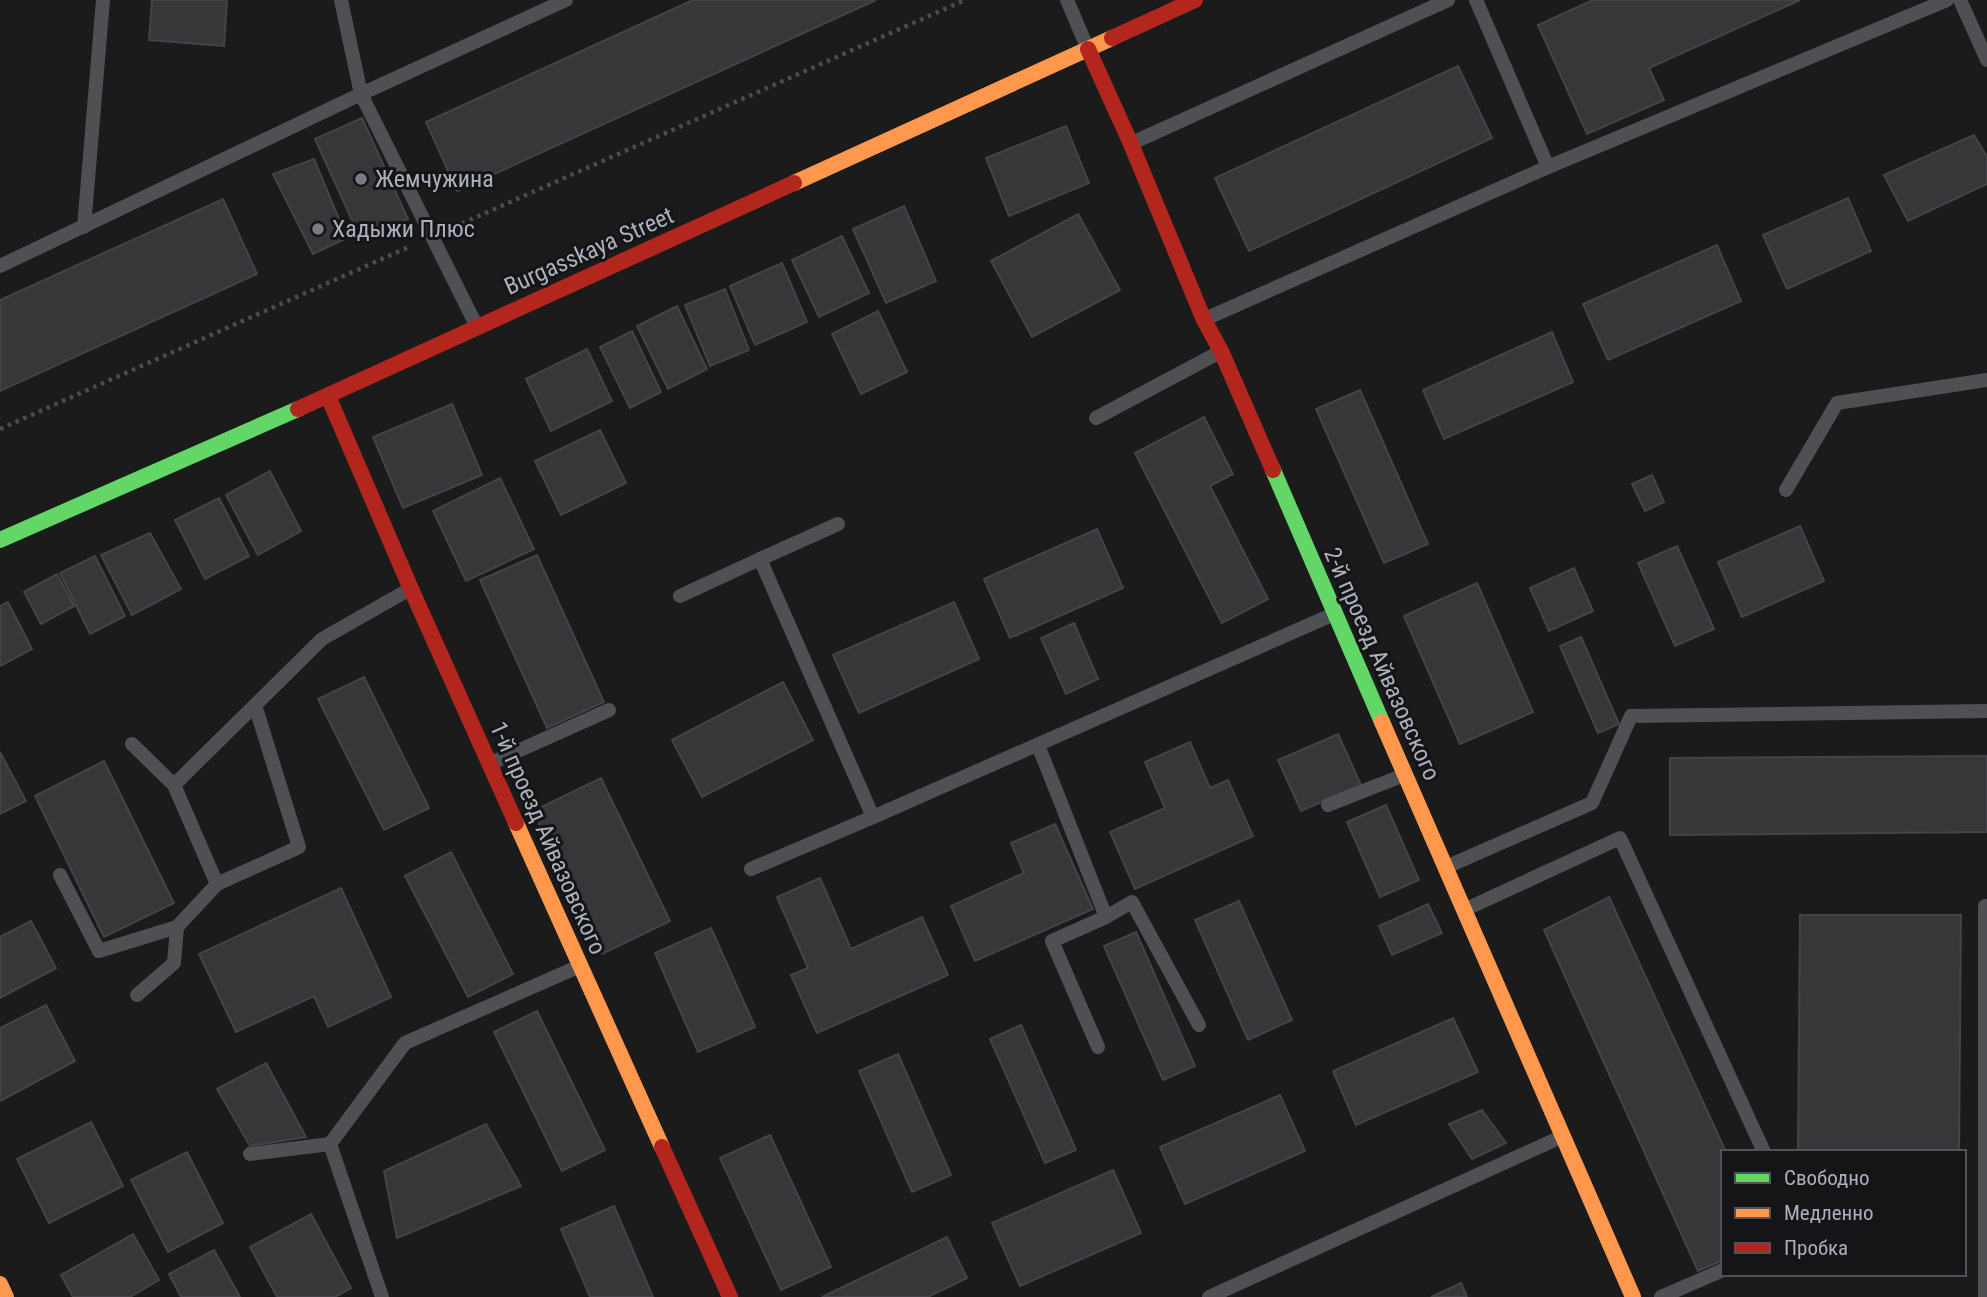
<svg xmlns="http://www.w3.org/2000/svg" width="1987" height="1297" font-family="'Roboto Condensed',sans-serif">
<rect width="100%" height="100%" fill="#1b1b1b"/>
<g fill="#373739" stroke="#434447" stroke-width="2">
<path d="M152,0H227L224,46L149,40Z"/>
<path d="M693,0H876L457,191L426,122Z"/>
<path d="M1593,0H1800L1649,68L1664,100L1587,134L1538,25Z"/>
<path d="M1458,66L1492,138L1249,251L1215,178Z"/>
<path d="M362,118L408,219L361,240L315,139Z"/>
<path d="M1066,126L1089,183L1009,216L986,158Z"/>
<path d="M1974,135L1987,157V184L1908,221L1884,175Z"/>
<path d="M314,159L347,238L313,254L273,174Z"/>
<path d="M1848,198L1871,251L1787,289L1763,235Z"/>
<path d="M223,199L257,274L0,391V300Z"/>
<path d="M904,206L936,281L886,303L853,229Z"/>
<path d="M1078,214L1120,290L1032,337L991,261Z"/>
<path d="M842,236L869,293L819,317L792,260Z"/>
<path d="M1717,245L1741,301L1608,360L1583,304Z"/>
<path d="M782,263L807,322L755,345L730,286Z"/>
<path d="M725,289L749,350L710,366L685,305Z"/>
<path d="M677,306L707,369L668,389L637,326Z"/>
<path d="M878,311L907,372L861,394L832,334Z"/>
<path d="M632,331L661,392L630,408L600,347Z"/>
<path d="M1552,332L1573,382L1444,439L1423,390Z"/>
<path d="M587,349L612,401L551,431L526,379Z"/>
<path d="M1360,390L1428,544L1384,563L1316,409Z"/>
<path d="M452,404L482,475L403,508L373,437Z"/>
<path d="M1204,417L1233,474L1210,486L1268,599L1222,623L1135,453Z"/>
<path d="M600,430L626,483L561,515L535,461Z"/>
<path d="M270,471L301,531L258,555L226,495Z"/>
<path d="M1652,475L1664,502L1645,511L1632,484Z"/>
<path d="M500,478L534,549L466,581L433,511Z"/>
<path d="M219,498L249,556L205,579L175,520Z"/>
<path d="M1800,526L1824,581L1742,617L1718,562Z"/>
<path d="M1097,529L1123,588L1010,638L984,579Z"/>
<path d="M150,533L181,589L132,615L101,555Z"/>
<path d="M1677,546L1714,629L1675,646L1638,563Z"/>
<path d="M537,555L604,702L547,728L480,580Z"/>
<path d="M95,556L125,616L90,634L60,573Z"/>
<path d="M1574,568L1593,611L1549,631L1530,588Z"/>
<path d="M57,574L74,606L41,624L24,592Z"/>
<path d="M1477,583L1533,712L1460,744L1404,616Z"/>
<path d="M8,602L32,649L0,666V606Z"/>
<path d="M954,602L979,659L859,713L833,655Z"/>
<path d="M1074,623L1098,679L1066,694L1041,638Z"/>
<path d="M1581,637L1619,724L1598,733L1560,646Z"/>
<path d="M364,677L429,808L384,830L318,699Z"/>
<path d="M783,682L813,740L702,797L672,740Z"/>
<path d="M1338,734L1361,785L1301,811L1278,760Z"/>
<path d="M1190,742L1210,788L1228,780L1253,836L1135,889L1110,832L1165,808L1145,762Z"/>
<path d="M0,752L26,801L0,814Z"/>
<path d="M1987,756V832L1670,835V758Z"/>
<path d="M104,761L174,903L104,937L35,796Z"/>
<path d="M601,778L670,921L602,954L533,811Z"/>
<path d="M1386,805L1419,880L1380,897L1347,822Z"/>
<path d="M1055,824L1093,909L975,961L951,906L1024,873L1011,843Z"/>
<path d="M451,852L513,974L468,997L405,876Z"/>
<path d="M820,878L851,949L922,917L948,975L817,1033L791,975L808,968L777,897Z"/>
<path d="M341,888L391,997L328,1027L314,996L236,1032L199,954Z"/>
<path d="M1609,897L1726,1152H1723V1260L1698,1271L1544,930Z"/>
<path d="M1239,901L1292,1020L1248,1040L1195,920Z"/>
<path d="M1428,904L1442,933L1392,955L1379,926Z"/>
<path d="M1800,915H1961L1959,1152H1798Z"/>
<path d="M31,921L56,968L0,998V937Z"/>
<path d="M711,928L755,1027L698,1052L655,953Z"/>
<path d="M1136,932L1195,1066L1163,1080L1104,946Z"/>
<path d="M46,1005L75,1061L0,1101V1028Z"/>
<path d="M537,1011L605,1150L562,1171L494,1032Z"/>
<path d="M1453,1018L1478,1072L1356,1125L1333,1071Z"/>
<path d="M1021,1025L1076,1150L1045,1163L990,1039Z"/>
<path d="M898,1054L951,1175L912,1192L859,1071Z"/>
<path d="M266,1063L306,1137L250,1146L217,1089Z"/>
<path d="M1280,1095L1305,1151L1185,1204L1160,1147Z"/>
<path d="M1482,1110L1506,1143L1472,1159L1449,1124Z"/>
<path d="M91,1122L123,1186L49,1223L17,1159Z"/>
<path d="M486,1124L521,1186L397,1238L384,1171Z"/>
<path d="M770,1135L831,1267L781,1290L720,1158Z"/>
<path d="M187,1152L223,1223L168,1252L131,1180Z"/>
<path d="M1113,1170L1141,1233L1020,1286L992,1223Z"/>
<path d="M614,1206L653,1297H590L561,1229Z"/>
<path d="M311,1214L351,1288L335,1297H277L250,1247Z"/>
<path d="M133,1234L159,1280L130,1297H73L61,1275Z"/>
<path d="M947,1237L967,1278L928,1297H822Z"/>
<path d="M214,1250L240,1297H181L169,1274Z"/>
<path d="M1461,1283L1467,1297H1431Z"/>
</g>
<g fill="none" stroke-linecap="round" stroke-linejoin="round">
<g stroke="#4b4c4f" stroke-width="4.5" stroke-dasharray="3.5 5" stroke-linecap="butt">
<path d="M454,227L965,0"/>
<path d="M0,429L411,246"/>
</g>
<g stroke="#4f5054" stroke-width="14">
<path d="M341,0L361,94L476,325"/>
<path d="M1067,0L1087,47"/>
<path d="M1476,0L1548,167"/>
<path d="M1960,0L1987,60"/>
<path d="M1132,143L1448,0"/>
<path d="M84,227L103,0"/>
<path d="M0,266L361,94L566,0"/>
<path d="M1205,319L1548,167L1947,0"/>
<path d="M1096,418L1220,352"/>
<path d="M1786,490L1837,403L1987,380"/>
<path d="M838,524L760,559L873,817L1334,614"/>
<path d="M680,596L760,559"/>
<path d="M132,744L174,785L322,639L410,589"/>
<path d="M1038,745L1106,917L1132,902L1199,1025"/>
<path d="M491,763L609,710"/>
<path d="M1328,805L1404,775"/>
<path d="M1446,867L1592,803L1631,716L1987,711"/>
<path d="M751,869L873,817"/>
<path d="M60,875L99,951L177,927L217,884L174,785"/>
<path d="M217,884L299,847L255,705"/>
<path d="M1464,910L1620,838L1764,1152"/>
<path d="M137,995L174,963L177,927"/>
<path d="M1098,1047L1052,941L1106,917"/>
<path d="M330,1144L382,1297"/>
<path d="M250,1154L330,1144L405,1043L580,966"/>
<path d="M1209,1297L1561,1137"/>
<path d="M1661,1297L1723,1270"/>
<path d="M1985,1297V906H1987"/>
</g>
<g stroke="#63d668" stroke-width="16">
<path d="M1273,470L1382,722"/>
<path d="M0,540L298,409"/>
</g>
<g stroke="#ff974d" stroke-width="16">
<path d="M794,183L1112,38"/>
<path d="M1382,722L1633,1297"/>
<path d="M516,823L662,1147"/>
<path d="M0,1284L6,1297"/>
</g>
<g stroke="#b3261e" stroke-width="16">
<path d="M1112,38L1195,0"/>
<path d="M1088,49L1131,144L1204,320L1221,351L1273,470"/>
<path d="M328,396L411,589L516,823"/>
<path d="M298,409L794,183"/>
<path d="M662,1147L730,1297"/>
</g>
</g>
<g fill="#797c84" stroke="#151517" stroke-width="2.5">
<circle cx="361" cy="179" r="7"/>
<circle cx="318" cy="229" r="7"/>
</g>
<g text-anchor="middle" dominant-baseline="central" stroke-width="6" stroke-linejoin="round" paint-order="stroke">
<g font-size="24" fill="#abb0bd" stroke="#151517" text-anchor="start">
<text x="375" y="179">Жемчужина</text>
<text x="332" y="229">Хадыжи Плюс</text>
</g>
<g font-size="24" fill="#abb0bd" stroke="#151517">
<text transform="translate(589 251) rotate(-24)">Burgasskaya Street</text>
<text transform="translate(1382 664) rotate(66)">2-й проезд Айвазовского</text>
<text transform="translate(548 838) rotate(66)">1-й проезд Айвазовского</text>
</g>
</g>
<rect x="1721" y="1150" width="245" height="126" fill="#151517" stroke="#515359" stroke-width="2"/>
<rect x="1735" y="1173" width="35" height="10" fill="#63d668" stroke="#515359" stroke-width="2"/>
<text x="1784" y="1185" font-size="21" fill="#abb0bd">Свободно</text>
<rect x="1735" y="1208" width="35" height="10" fill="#ff974d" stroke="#515359" stroke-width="2"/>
<text x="1784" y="1220" font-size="21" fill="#abb0bd">Медленно</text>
<rect x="1735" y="1243" width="35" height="10" fill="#b3261e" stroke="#515359" stroke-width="2"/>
<text x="1784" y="1255" font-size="21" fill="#abb0bd">Пробка</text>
</svg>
